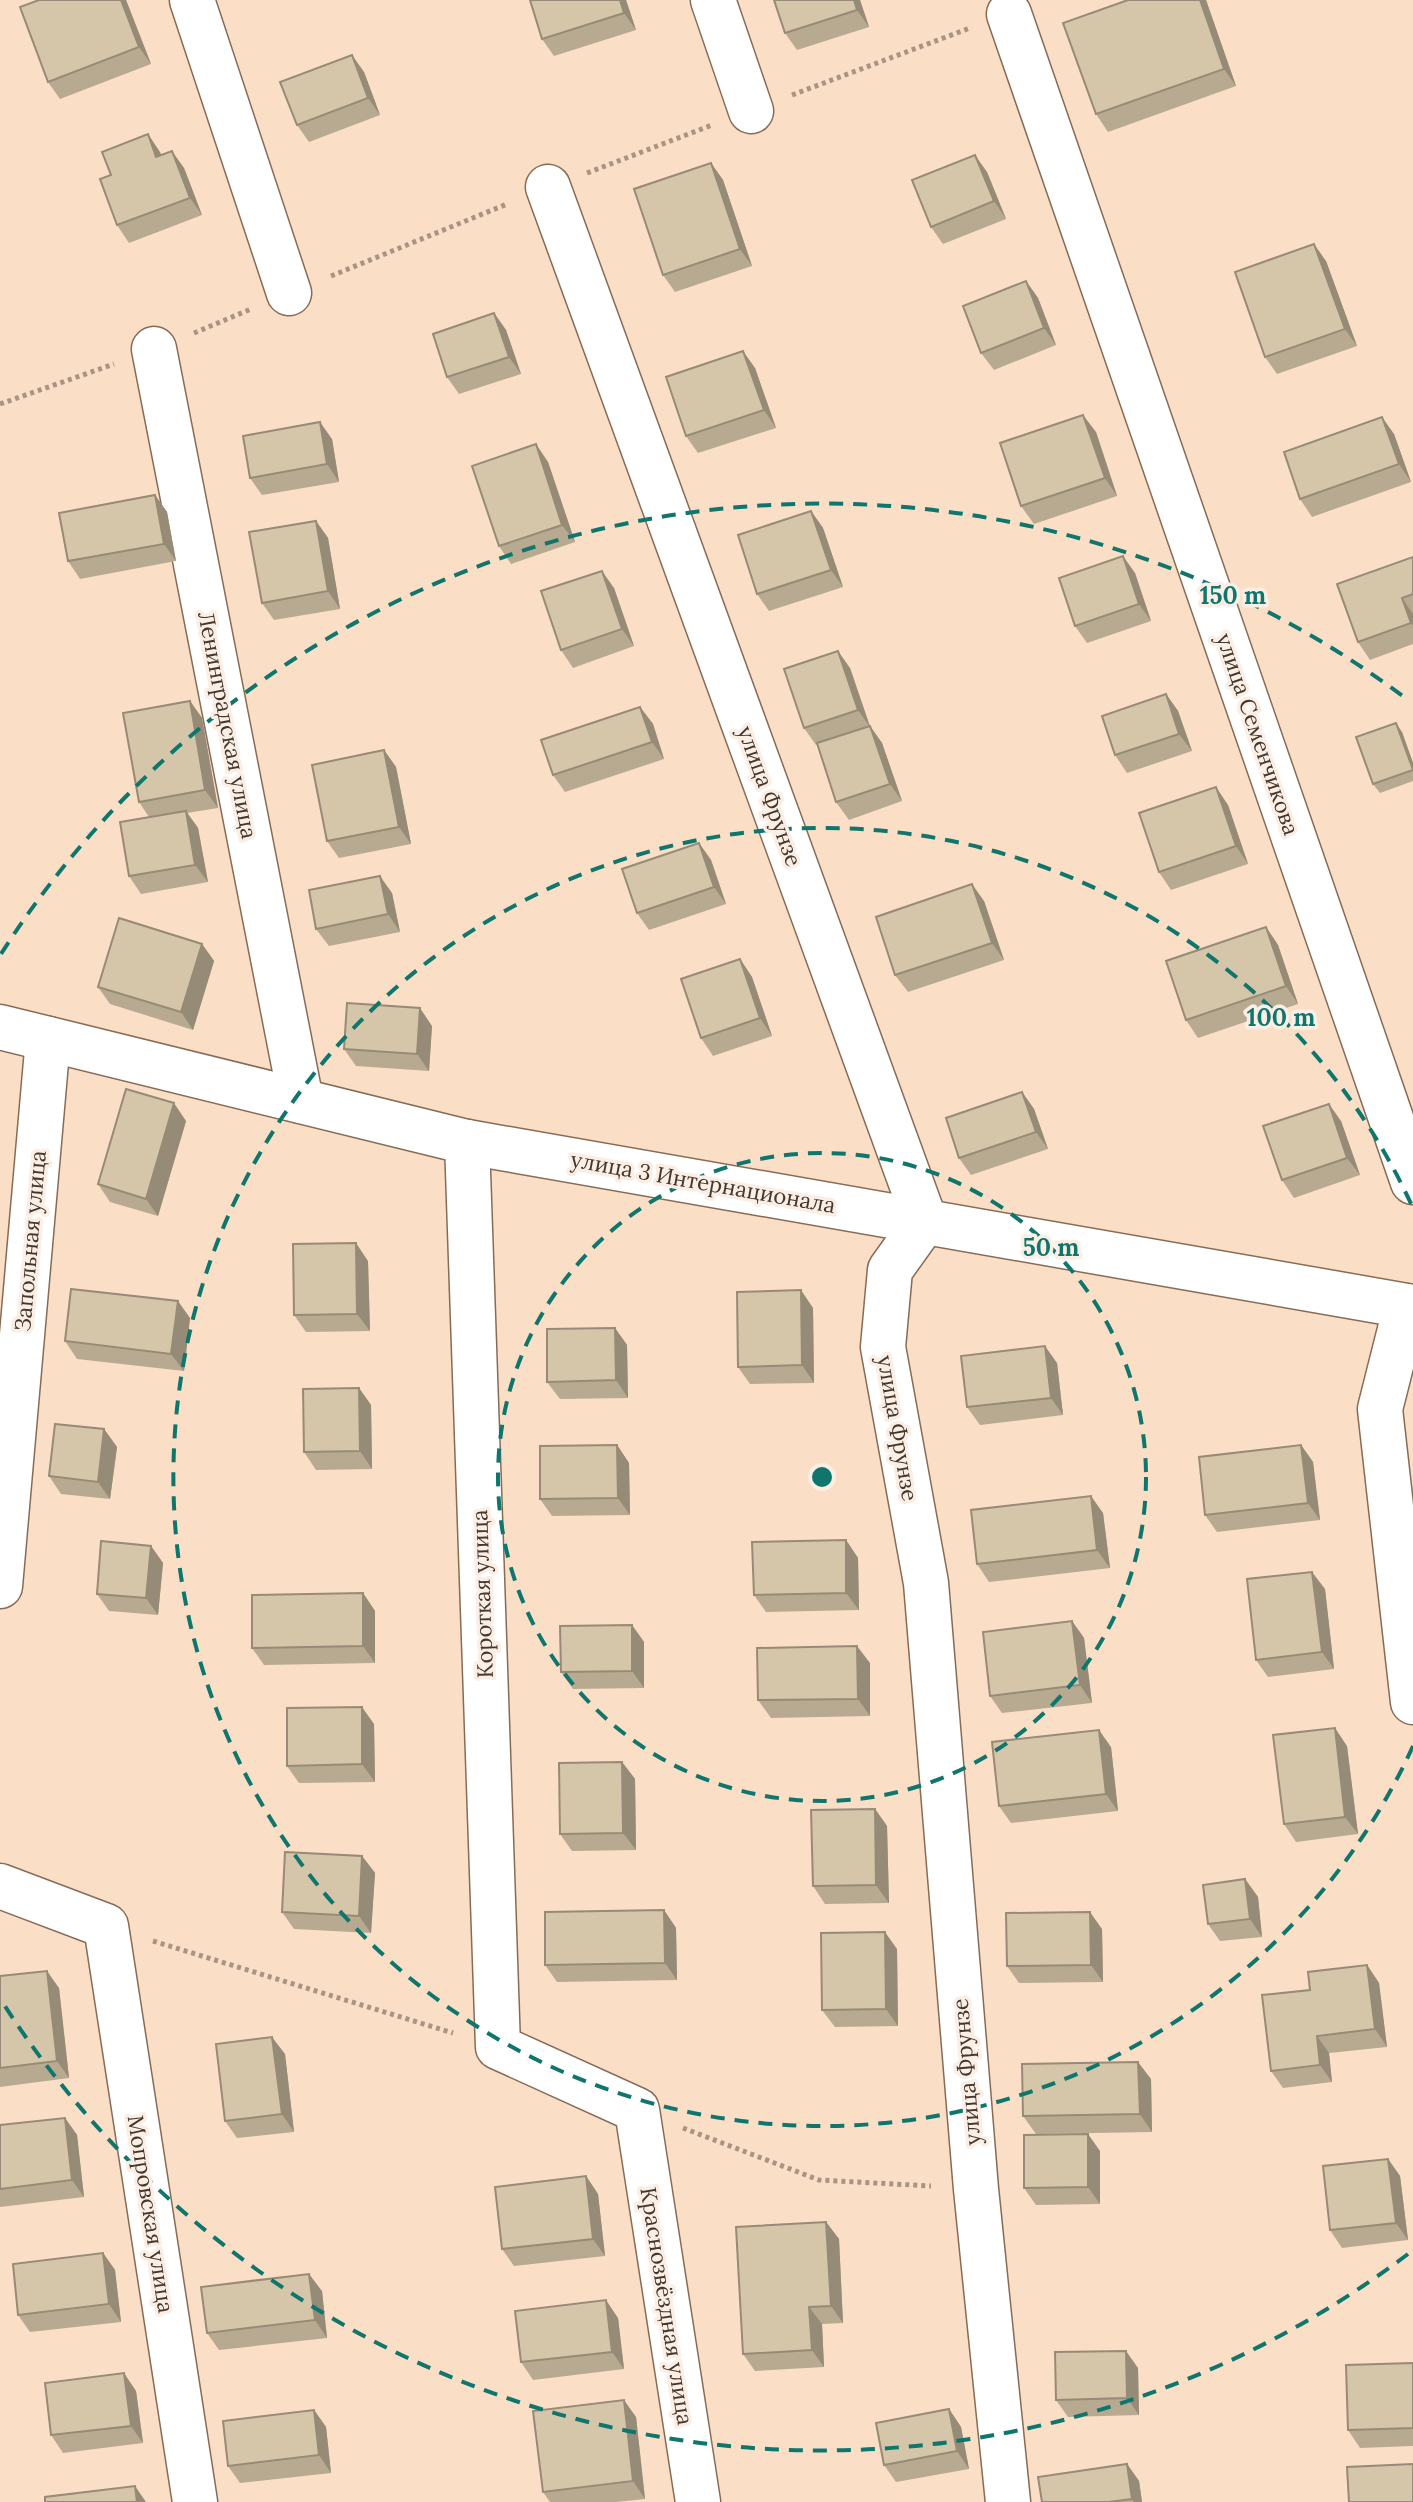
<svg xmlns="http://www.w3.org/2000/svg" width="1413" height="2502" font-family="Lora,serif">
<rect width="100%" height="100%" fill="#fbdec6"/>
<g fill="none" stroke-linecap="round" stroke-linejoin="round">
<defs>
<g id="minor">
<path d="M192,0L289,293"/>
<path d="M713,0L751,111"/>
<path d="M1009,14L1413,1182"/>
<path d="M548,187L925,1221L890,1270L883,1347L926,1583L976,2189L1008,2502"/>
<path d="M154,349L301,1101"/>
<path d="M0,1027L467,1142L1413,1307"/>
<path d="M467,1142L498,2047L637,2110L698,2502"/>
<path d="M1406,1306L1380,1409L1413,1702"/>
<path d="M0,1586L48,1039"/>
<path d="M0,1886L106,1926L195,2502"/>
</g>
</defs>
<use href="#minor" stroke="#866c57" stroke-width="47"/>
<g stroke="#a99483" stroke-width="5" stroke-dasharray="4 4" stroke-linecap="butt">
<path d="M792,95L970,28"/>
<path d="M587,173L712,125"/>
<path d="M331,276L507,204"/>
<path d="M194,333L251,309"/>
<path d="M0,404L114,364"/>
<path d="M153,1941L453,2033"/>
<path d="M683,2128L819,2180L931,2186"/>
</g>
<use href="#minor" stroke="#fff" stroke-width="44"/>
</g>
<g fill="#b8aa91">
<path d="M39,0H126L151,64L60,99L48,82Z"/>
<path d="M626,0L636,30L554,56L542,39Z"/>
<path d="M774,0H860L869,27L797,50L785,33Z"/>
<path d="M1128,0H1206L1236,86L1108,132L1096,114Z"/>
<path d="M364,72L380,115L309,142L297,125Z"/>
<path d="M148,134L161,155L184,168L202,215L129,243L117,225L111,175Z"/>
<path d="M711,163L723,180L752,266L675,292L663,275Z"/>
<path d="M987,172L1006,219L943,244L931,227Z"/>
<path d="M1326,261L1357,346L1277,374L1265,357Z"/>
<path d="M1026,281L1038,298L1056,345L994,370L981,353Z"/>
<path d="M494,313L506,330L521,374L459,394L447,377Z"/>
<path d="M755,368L776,428L698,453L686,436Z"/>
<path d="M1096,432L1117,496L1034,524L1021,506Z"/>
<path d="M1394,434L1411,482L1312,517L1300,499Z"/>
<path d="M332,439L339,482L262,495L250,478Z"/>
<path d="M548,462L575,542L511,564L499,546Z"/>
<path d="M155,495L167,512L176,561L80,579L68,561Z"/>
<path d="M811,511L823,528L843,587L769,611L757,594Z"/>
<path d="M316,521L328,538L340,609L274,620L262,603Z"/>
<path d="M1413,557V644L1370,660L1358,642Z"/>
<path d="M1135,573L1151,621L1087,643L1075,626Z"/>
<path d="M614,588L634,646L573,668L561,650Z"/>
<path d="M850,668L870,726L882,743L902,801L849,820L836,802L817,745H816L804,728Z"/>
<path d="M1166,694L1178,711L1192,751L1127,773L1115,755Z"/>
<path d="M190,701L202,718L218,808L187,813L198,828L208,882L141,894L129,876L149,817L139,802Z"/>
<path d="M640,707L653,724L664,759L565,792L553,775Z"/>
<path d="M1402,732L1413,763V781L1380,793L1373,784Z"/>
<path d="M384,750L396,767L411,844L339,858L327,841Z"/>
<path d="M1228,805L1248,864L1171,890L1159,872Z"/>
<path d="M699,843L711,860L726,904L649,930L637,913Z"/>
<path d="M392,893L400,932L329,946L316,929Z"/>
<path d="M984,901L1004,960L908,992L895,975Z"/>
<path d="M1266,927L1278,945L1298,1004L1198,1038L1186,1020Z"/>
<path d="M202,944L214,961L193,1030L110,1004L98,987Z"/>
<path d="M740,959L752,977L772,1036L713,1056L701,1038Z"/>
<path d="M432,1026L429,1071L356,1066L344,1049Z"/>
<path d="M1022,1092L1034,1109L1048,1149L971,1175L959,1158Z"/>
<path d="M186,1121L158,1216L110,1202L98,1184Z"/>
<path d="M1341,1121L1360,1175L1294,1198L1282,1180Z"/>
<path d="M368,1261L370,1331L306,1332L294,1315Z"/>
<path d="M813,1308L814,1383L750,1384L738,1367Z"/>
<path d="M190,1318L184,1371L77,1359L65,1341Z"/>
<path d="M615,1328L627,1345L628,1398L560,1399L547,1382Z"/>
<path d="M1057,1363L1063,1415L980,1425L967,1407Z"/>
<path d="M359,1388L371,1405L372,1469L316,1470L304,1452Z"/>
<path d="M104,1429L117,1447L110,1499L61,1494L49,1476Z"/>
<path d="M617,1445L629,1463L630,1515L552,1516L540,1499Z"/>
<path d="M1301,1445L1313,1462L1320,1520L1217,1532L1205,1515Z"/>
<path d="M1103,1513L1110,1568L989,1582L977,1564Z"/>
<path d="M846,1540L858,1558L859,1610L766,1612L754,1595Z"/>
<path d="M151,1546L163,1563L158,1615L109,1611L97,1594Z"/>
<path d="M1325,1589L1334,1669L1268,1677L1256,1660Z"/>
<path d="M363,1593L375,1611V1663L264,1665L252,1648Z"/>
<path d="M1072,1621L1084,1638L1092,1703L1002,1713L990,1696Z"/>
<path d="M632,1625L644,1642V1688L573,1689L561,1672Z"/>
<path d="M870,1663V1716L771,1718L758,1700Z"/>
<path d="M374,1724L375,1782L299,1783L287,1766Z"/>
<path d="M1347,1746L1358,1834L1296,1842L1284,1824Z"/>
<path d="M1111,1747L1118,1811L1011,1823L999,1806Z"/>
<path d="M622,1762L635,1779L636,1850L572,1851L560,1834Z"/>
<path d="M875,1809L887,1826L889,1903L825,1904L813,1886Z"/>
<path d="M362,1856L375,1873L371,1933L294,1929L282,1912Z"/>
<path d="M1245,1879L1258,1897L1262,1937L1220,1941L1208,1924Z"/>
<path d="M664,1910L676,1928L677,1980L557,1982L545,1965Z"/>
<path d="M1102,1929L1103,1982L1019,1983L1007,1966Z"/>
<path d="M897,1949L898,2026L835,2027L822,2010Z"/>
<path d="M1367,1965L1379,1983L1387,2047L1329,2053L1332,2082L1283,2088L1271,2071L1310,1990Z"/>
<path d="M0,1976L59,1988L69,2078L0,2087Z"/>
<path d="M285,2054L294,2132L237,2138L225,2121Z"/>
<path d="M1151,2079L1152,2132L1036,2134L1023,2116Z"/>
<path d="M65,2118L77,2135L84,2197L0,2207V2125Z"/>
<path d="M1100,2151V2204L1036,2205L1024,2188Z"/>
<path d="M1388,2159L1400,2176L1408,2240L1342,2248L1330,2230Z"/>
<path d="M586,2176L598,2194L605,2256L514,2266L502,2249Z"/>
<path d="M826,2222L839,2239L843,2323L822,2324L824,2367L755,2371L743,2354Z"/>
<path d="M103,2253L115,2270L121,2322L30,2332L18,2315Z"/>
<path d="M322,2291L327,2338L219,2350L207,2333Z"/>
<path d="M618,2318L624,2369L533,2380L521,2362Z"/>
<path d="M1413,2363V2446L1360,2448L1348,2430Z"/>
<path d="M1138,2368L1139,2415L1068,2417L1056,2400Z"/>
<path d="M136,2391L143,2443L63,2453L51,2435Z"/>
<path d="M949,2409L961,2427L969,2469L896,2482L884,2465Z"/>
<path d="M314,2410L326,2427L331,2473L240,2483L228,2466Z"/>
<path d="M636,2417L645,2499L616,2502H550L543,2492Z"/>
<path d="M1127,2464L1139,2481L1142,2502H1042Z"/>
</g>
<g fill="#968b76">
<path d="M121,0H126L151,64L139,47Z"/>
<path d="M620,0H626L636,30L624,13Z"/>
<path d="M854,0H860L869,27L857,10Z"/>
<path d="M1200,0H1206L1236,86L1224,69Z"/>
<path d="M352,55L364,72L380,115L368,98Z"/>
<path d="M148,134L160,152L169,174L156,157Z"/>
<path d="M172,151L184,168L202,215L190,198Z"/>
<path d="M975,155L987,172L1006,219L994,201Z"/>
<path d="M711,163L723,180L752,266L740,249Z"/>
<path d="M1314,244L1326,261L1357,346L1345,329Z"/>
<path d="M1026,281L1038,298L1056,345L1044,328Z"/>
<path d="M494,313L506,330L521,374L509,357Z"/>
<path d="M743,351L755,368L776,428L764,410Z"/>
<path d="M1083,415L1096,432L1117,496L1105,478Z"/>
<path d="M1382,417L1394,434L1411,482L1399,464Z"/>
<path d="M320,422L332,439L339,482L327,464Z"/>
<path d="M536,444L548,462L575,542L562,525Z"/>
<path d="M155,495L167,512L176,561L164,544Z"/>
<path d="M811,511L823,528L843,587L831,570Z"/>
<path d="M316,521L328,538L340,609L328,591Z"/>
<path d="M1123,556L1135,573L1151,621L1139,604Z"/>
<path d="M602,571L614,588L634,646L622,629Z"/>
<path d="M1402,598L1413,614V626L1411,623Z"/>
<path d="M838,651L850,668L870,727L858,710Z"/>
<path d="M1166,694L1178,711L1192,751L1179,734Z"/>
<path d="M190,701L202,718L218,808L205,790Z"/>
<path d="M640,707L653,724L664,759L652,742Z"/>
<path d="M1396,723L1402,732L1413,763V771Z"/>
<path d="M870,726L882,743L902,801L890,784Z"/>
<path d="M384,750L396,767L411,844L399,827Z"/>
<path d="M1216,787L1228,805L1248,864L1236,846Z"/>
<path d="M186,811L198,828L208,882L195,865Z"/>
<path d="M699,843L711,860L726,904L714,887Z"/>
<path d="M380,876L392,893L400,932L388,914Z"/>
<path d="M972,884L984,901L1004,960L992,943Z"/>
<path d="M1266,927L1278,945L1298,1004L1286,986Z"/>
<path d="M202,944L214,961L193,1030L181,1012Z"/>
<path d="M740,959L752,977L772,1036L760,1018Z"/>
<path d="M420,1008L432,1026L429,1071L417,1054Z"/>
<path d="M1022,1092L1034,1109L1048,1149L1036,1132Z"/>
<path d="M174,1103L186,1121L158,1216L146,1199Z"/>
<path d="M1329,1104L1341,1121L1360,1175L1347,1158Z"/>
<path d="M356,1243L368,1261L370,1331L357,1314Z"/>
<path d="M801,1290L813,1308L814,1383L802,1365Z"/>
<path d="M178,1301L190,1318L184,1371L171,1354Z"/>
<path d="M615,1328L627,1345L628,1398L616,1380Z"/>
<path d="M1045,1346L1057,1363L1063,1415L1051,1398Z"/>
<path d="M359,1388L371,1405L372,1469L360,1451Z"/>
<path d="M104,1429L117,1447L110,1499L98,1482Z"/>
<path d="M617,1445L629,1463L630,1515L618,1498Z"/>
<path d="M1301,1445L1313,1462L1320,1520L1308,1503Z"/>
<path d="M1091,1496L1103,1513L1110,1568L1097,1550Z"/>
<path d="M846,1540L858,1558L859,1610L846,1593Z"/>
<path d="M151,1546L163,1563L158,1615L146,1598Z"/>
<path d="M1312,1572L1325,1589L1334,1669L1322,1652Z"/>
<path d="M363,1593L375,1611V1663L363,1646Z"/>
<path d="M1072,1621L1084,1638L1092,1703L1080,1685Z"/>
<path d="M632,1625L644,1642V1688L632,1671Z"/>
<path d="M857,1646L870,1663V1716L858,1699Z"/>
<path d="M362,1707L374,1724L375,1782L362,1764Z"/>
<path d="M1335,1728L1347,1746L1358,1834L1345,1817Z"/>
<path d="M1099,1730L1111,1747L1118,1811L1106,1794Z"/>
<path d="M622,1762L635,1779L636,1850L623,1833Z"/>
<path d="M875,1809L887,1826L889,1903L876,1885Z"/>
<path d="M362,1856L375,1873L371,1933L359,1916Z"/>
<path d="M1245,1879L1258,1897L1262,1937L1250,1919Z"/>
<path d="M664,1910L676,1928L677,1980L665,1963Z"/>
<path d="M1090,1912L1102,1929L1103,1982L1091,1965Z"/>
<path d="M885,1932L897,1949L898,2026L886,2009Z"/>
<path d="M1367,1965L1379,1983L1387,2047L1375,2029Z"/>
<path d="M47,1971L59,1988L69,2078L57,2061Z"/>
<path d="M1317,2036L1329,2053L1332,2082L1320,2065Z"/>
<path d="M272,2037L285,2054L294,2132L282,2114Z"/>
<path d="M1138,2062L1151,2079L1152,2132L1140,2114Z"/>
<path d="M65,2118L77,2135L84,2197L72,2180Z"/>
<path d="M1088,2134L1100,2151V2204L1088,2187Z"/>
<path d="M1388,2159L1400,2176L1408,2240L1396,2223Z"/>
<path d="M586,2176L598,2194L605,2256L593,2239Z"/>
<path d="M826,2222L839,2239L843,2323L831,2306Z"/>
<path d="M103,2253L115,2270L121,2322L109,2304Z"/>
<path d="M309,2274L322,2291L327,2338L315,2320Z"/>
<path d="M606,2300L618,2318L624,2369L612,2352Z"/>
<path d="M809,2307L822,2324L824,2367L812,2350Z"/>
<path d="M1126,2351L1138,2368L1139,2415L1127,2398Z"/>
<path d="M124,2373L136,2391L143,2443L131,2426Z"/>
<path d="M624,2400L636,2417L645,2499L633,2481Z"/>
<path d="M949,2409L961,2427L969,2469L957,2451Z"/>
<path d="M314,2410L326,2427L331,2473L319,2455Z"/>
<path d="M1127,2464L1139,2481L1142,2502H1134L1132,2499Z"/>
<path d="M135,2486L146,2502H137Z"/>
</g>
<g fill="#d6c6a9" stroke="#968b76" stroke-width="2">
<path d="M39,0H121L139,47L48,82L20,7Z"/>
<path d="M530,0H620L624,13L542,39Z"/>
<path d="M774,0H854L857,10L785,33Z"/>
<path d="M1128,0H1200L1224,69L1096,114L1063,23Z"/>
<path d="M352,55L368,98L297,125L280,82Z"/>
<path d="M148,134L156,157L172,151L190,198L117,225L100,179L111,175L102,152Z"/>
<path d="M975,155L994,201L931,227L912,180Z"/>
<path d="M711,163L740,249L663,275L634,189Z"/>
<path d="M1314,244L1345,329L1265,357L1235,272Z"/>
<path d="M1026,281L1044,328L981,353L963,306Z"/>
<path d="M494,313L509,357L447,377L433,334Z"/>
<path d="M743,351L764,410L686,436L666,377Z"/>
<path d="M1083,415L1105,478L1021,506L1000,443Z"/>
<path d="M1382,417L1399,464L1300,499L1284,452Z"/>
<path d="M320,422L327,464L250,478L243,436Z"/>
<path d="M536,444L562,525L499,546L472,466Z"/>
<path d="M155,495L164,544L68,561L59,513Z"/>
<path d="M811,511L831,570L757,594L738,535Z"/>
<path d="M316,521L328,591L262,603L249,532Z"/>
<path d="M1123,556L1139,604L1075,626L1059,578Z"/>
<path d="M1413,557V594L1402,598L1411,623L1358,642L1337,584Z"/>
<path d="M602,571L622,629L561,650L541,591Z"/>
<path d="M838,651L858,710L804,728L784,669Z"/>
<path d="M1166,694L1179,734L1115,755L1102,716Z"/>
<path d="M190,701L205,790L139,802L123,713Z"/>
<path d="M640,707L652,742L553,775L541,740Z"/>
<path d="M1396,723L1413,770L1373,784L1356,737Z"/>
<path d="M870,726L890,784L836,802L817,743Z"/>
<path d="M384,750L399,827L327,841L312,765Z"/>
<path d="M1216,787L1236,846L1159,872L1139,813Z"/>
<path d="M186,811L195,865L129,876L120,822Z"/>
<path d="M699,843L714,887L637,913L622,869Z"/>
<path d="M380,876L388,914L316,929L309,890Z"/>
<path d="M972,884L992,943L895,975L876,917Z"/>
<path d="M119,918L202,944L181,1012L98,987Z"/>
<path d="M1266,927L1286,986L1186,1020L1166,961Z"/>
<path d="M740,959L760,1018L701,1038L681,979Z"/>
<path d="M347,1003L420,1008L417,1054L344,1049Z"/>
<path d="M126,1089L174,1103L146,1199L98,1184Z"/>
<path d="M1022,1092L1036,1132L959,1158L946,1118Z"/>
<path d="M1329,1104L1347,1158L1282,1180L1263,1126Z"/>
<path d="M356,1243L357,1314L294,1315L293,1244Z"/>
<path d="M71,1289L178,1301L171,1354L65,1341Z"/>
<path d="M801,1290L802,1365L738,1367L737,1292Z"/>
<path d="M615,1328L616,1380L547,1382V1329Z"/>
<path d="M1045,1346L1051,1398L967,1407L961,1356Z"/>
<path d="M359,1388L360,1451L304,1452L303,1389Z"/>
<path d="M55,1424L104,1429L98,1482L49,1476Z"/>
<path d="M617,1445L618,1498L540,1499V1446Z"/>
<path d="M1301,1445L1308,1503L1205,1515L1199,1457Z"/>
<path d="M1091,1496L1097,1550L977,1564L971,1510Z"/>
<path d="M846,1540V1593L754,1595L752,1542Z"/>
<path d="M101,1541L151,1546L146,1598L97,1594Z"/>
<path d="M1312,1572L1322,1652L1256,1660L1247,1579Z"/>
<path d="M363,1593V1646L252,1648V1595Z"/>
<path d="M1072,1621L1080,1685L990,1696L983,1632Z"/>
<path d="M632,1625V1671L561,1672L560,1626Z"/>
<path d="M857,1646L858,1699L758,1700L757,1648Z"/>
<path d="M362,1707V1764L287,1766V1708Z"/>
<path d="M1335,1728L1345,1817L1284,1824L1273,1735Z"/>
<path d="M1099,1730L1106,1794L999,1806L992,1742Z"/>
<path d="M622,1762L623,1833L560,1834L559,1763Z"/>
<path d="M875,1809L876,1885L813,1886L811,1810Z"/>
<path d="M285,1852L362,1856L359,1916L282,1912Z"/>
<path d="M1245,1879L1250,1919L1208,1924L1203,1885Z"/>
<path d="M664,1910L665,1963L545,1965V1912Z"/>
<path d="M1090,1912L1091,1965L1007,1966L1006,1913Z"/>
<path d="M885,1932L886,2009L822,2010L821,1933Z"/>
<path d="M1367,1965L1375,2029L1317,2036L1320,2065L1271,2071L1262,1995L1310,1990L1308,1972Z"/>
<path d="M47,1971L57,2061L0,2068V1976Z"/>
<path d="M272,2037L282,2114L225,2121L216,2044Z"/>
<path d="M1138,2062L1140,2114L1023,2116L1022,2064Z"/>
<path d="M65,2118L72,2180L0,2189V2125Z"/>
<path d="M1088,2134V2187L1024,2188V2135Z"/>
<path d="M1388,2159L1396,2223L1330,2230L1323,2166Z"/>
<path d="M586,2176L593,2239L502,2249L495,2187Z"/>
<path d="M826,2222L831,2306L809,2307L812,2350L743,2354L736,2227Z"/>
<path d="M103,2253L109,2304L18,2315L13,2264Z"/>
<path d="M309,2274L315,2320L207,2333L201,2287Z"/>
<path d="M606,2300L612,2352L521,2362L515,2311Z"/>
<path d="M1126,2351L1127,2398L1056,2400L1055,2352Z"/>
<path d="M1413,2363V2428L1348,2430L1346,2365Z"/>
<path d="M124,2373L131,2426L51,2435L45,2383Z"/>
<path d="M624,2400L633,2481L543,2492L533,2411Z"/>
<path d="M949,2409L957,2451L884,2465L876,2423Z"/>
<path d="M314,2410L319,2455L228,2466L223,2421Z"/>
<path d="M1127,2464L1132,2499L1109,2502H1042L1038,2477Z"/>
<path d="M1413,2464V2502H1349L1347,2467Z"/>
<path d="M135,2486L137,2502H45V2497Z"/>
</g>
<g fill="none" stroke="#0f766e" stroke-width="4" stroke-dasharray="14 10">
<circle cx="822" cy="1477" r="324"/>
<path d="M1413 1746A649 649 0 1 1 1413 1208"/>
<path d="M1408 2254A973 973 0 0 1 1 2000M1 954A973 973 0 0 1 1408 700"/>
</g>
<g text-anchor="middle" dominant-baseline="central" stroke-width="7" stroke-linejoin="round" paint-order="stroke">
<g font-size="22" fill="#43372e" stroke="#fbefe5">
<text transform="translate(228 725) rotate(79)">Ленинградская улица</text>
<text transform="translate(1258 734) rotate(71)">улица Семенчикова</text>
<text transform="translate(770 796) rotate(70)">улица Фрунзе</text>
<text transform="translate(703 1182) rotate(10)">улица 3 Интернационала</text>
<text transform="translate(30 1241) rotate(-85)">Запольная улица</text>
<text transform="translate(898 1428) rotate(80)">улица Фрунзе</text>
<text transform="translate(482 1594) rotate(-92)">Короткая улица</text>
<text transform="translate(966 2072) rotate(-95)">улица Фрунзе</text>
<text transform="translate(151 2214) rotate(81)">Мопровская улица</text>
<text transform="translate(667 2306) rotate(81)">Краснозвёздная улица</text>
</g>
</g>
<circle cx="822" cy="1477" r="12" fill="#0f766e" stroke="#fbefe5" stroke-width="4"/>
<g font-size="24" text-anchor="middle" font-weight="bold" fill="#0f766e" stroke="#fbefe5" stroke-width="7" stroke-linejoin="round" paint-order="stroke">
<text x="1233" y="604">150 m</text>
<text x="1281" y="1026">100 m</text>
<text x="1051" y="1256">50 m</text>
</g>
</svg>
